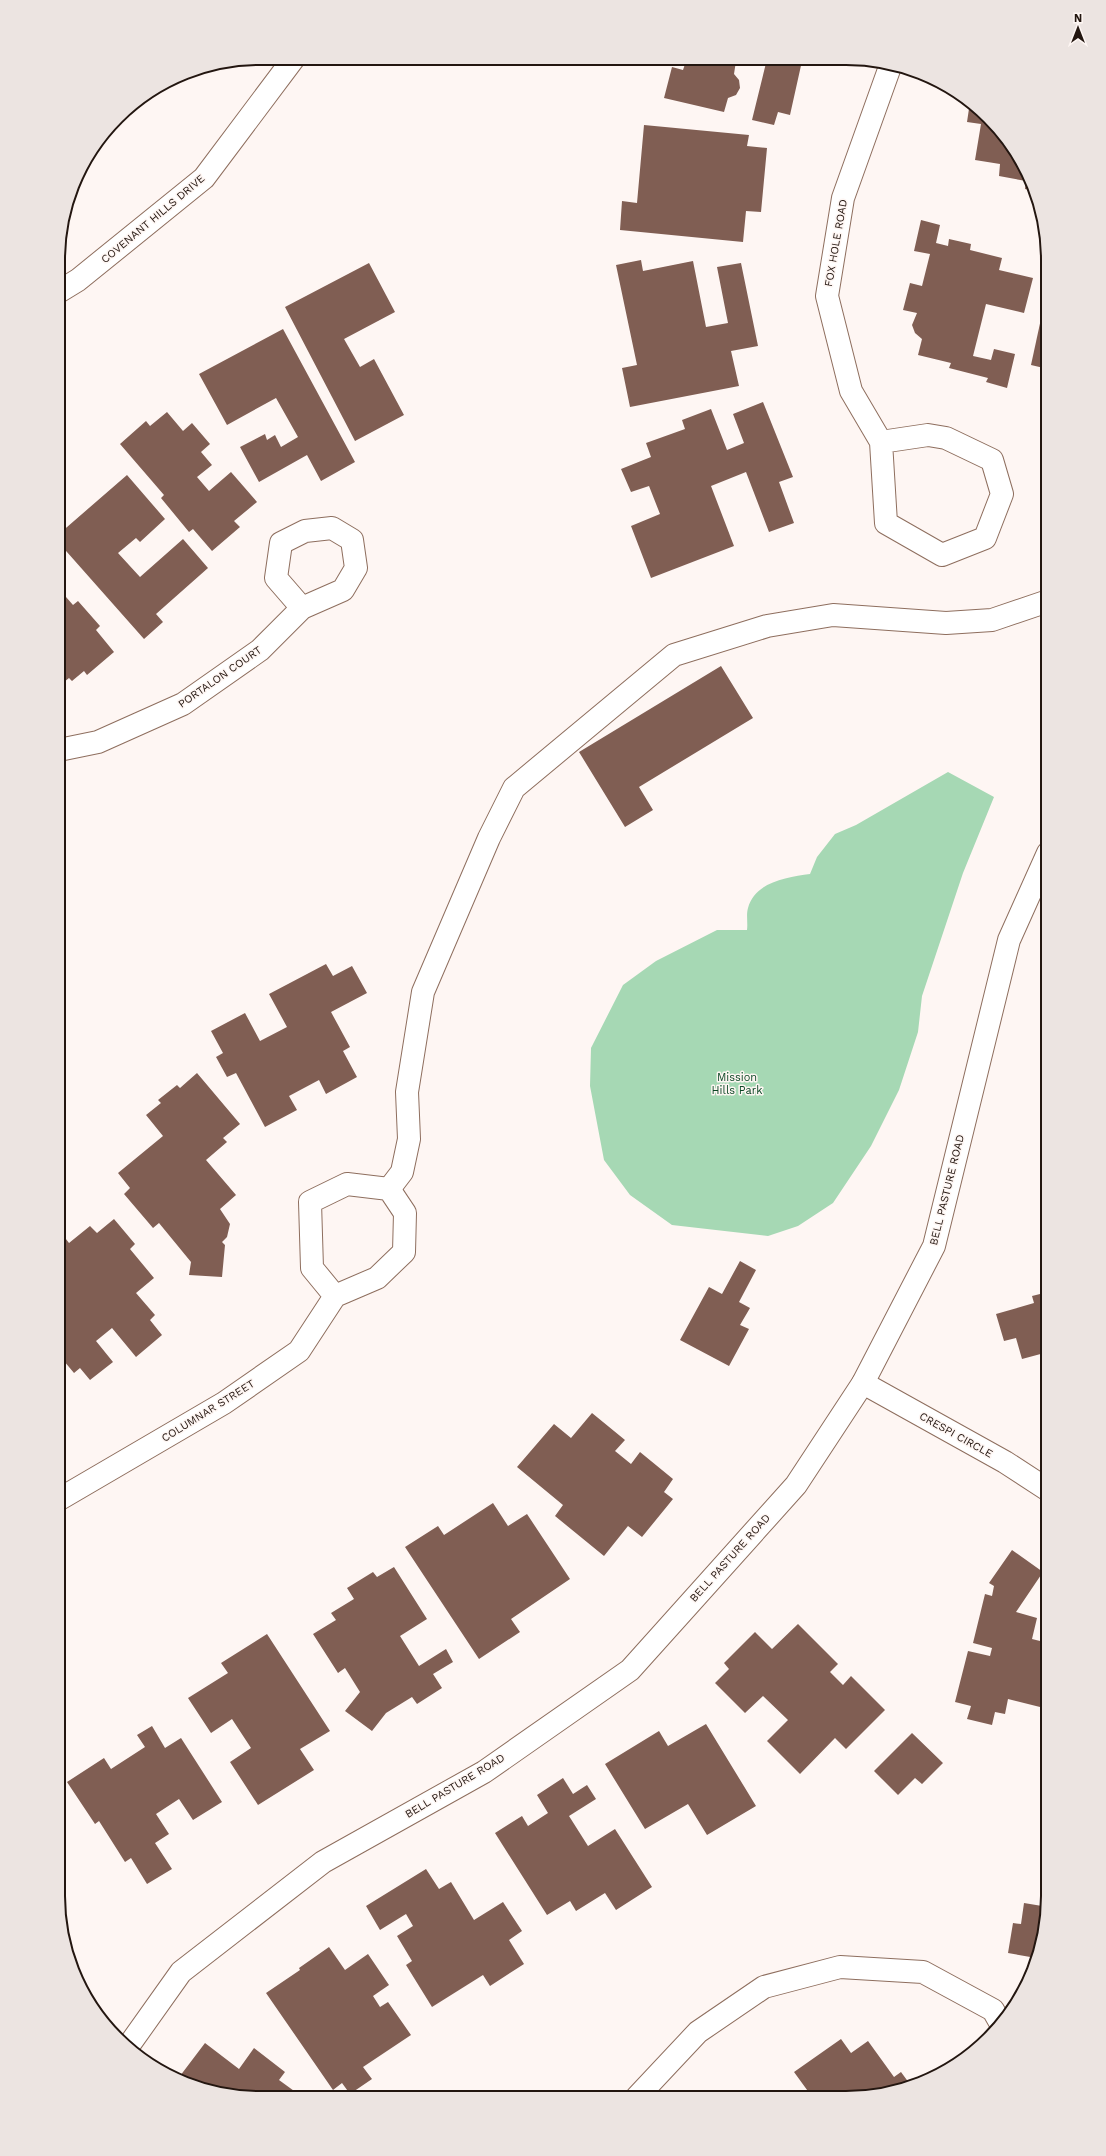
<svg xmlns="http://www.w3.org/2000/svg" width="1106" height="2156" font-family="'Work Sans',sans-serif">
<rect width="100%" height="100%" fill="#fef6f3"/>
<path fill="#a6d8b4" d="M948,772L994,797L963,873L922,996L918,1032L899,1090L871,1146L833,1203L798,1226L768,1236L672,1225L630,1195L604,1160L590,1086L591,1048L623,985L656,961L717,930H747C748,923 746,915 748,908C755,882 787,877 810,874L817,857L835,834L856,825Z"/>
<g fill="#805e53">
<path d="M686,61H736L734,74L739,80L740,88L736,95L728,98L724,112L664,98L672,67L683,70Z"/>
<path d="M761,61H802L790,115L778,112L774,125L752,120L766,63Z"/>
<path d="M970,102L979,108L1014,148L1035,191L1025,189L1026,181L999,176L1000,164L975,160L981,124L967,122Z"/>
<path d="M644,125L749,135L747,146L767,148L761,212L746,211L743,242L620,230L622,201L637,203Z"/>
<path d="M921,220L940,225L936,243L948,246L949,239L971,244L970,250L1002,258L999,270L1033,278L1024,313L986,304L973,356L991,360L994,349L1015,354L1007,388L986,382L988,378L949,368L951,363L918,355L922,339L915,333L912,325L917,313L903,310L910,283L922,286L930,254L914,251Z"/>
<path d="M641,260L643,271L693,261L706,327L728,323L717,267L741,263L758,346L731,351L739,386L630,407L622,368L637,365L616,265Z"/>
<path d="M369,263L395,312L344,339L360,367L374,359L404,415L355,441L285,307Z"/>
<path d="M1047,291H1048V369L1031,365Z"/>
<path d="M283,329L355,462L321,481L307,455L259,482L240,447L265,434L267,440L275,435L281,447L298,437L276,398L227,425L199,374Z"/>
<path d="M763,402L793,477L779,482L794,523L769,532L746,472L711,486L734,546L651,578L631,526L660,514L649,486L631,492L621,469L651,457L646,443L685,429L682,420L711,409L727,450L744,443L733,414Z"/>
<path d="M167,412L183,431L192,423L210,444L201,452L212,465L197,477L209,491L231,472L257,502L234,521L240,527L212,551L193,529L189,532L161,498L164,495L120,444L146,421L150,426Z"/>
<path d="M127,475L165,519L140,542L136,538L118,553L140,577L183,539L208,568L156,614L163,622L144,639L59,543V534Z"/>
<path d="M59,589L73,605L78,601L100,626L96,630L114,652L87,675L84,671L72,681L69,678L59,686Z"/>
<path d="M721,666L753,718L639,787L653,810L625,827L579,752Z"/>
<path d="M326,964L333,976L352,966L367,993L331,1012L350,1047L343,1051L357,1077L326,1094L319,1080L289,1096L297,1110L265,1127L236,1073L227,1077L216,1057L223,1053L211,1031L245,1013L260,1041L287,1027L269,994Z"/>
<path d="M197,1073L240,1124L223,1138L227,1142L206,1160L236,1195L220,1209L230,1224L227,1237L222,1242L225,1245L222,1277L189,1275L191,1262L159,1223L153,1228L124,1194L130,1188L118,1173L163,1136L146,1115L161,1103L158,1100L177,1085L180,1088Z"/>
<path d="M1047,1205H1048V1224L1042,1223Z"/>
<path d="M114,1219L135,1244L130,1249L154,1278L136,1293L155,1315L150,1320L162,1335L136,1357L112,1328L96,1341L113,1362L90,1380L80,1368L74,1373L59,1355V1230L69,1243L90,1226L97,1233Z"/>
<path d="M740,1261L756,1270L739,1302L750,1308L740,1325L749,1329L729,1366L680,1340L709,1287L722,1294Z"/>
<path d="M1048,1292V1352L1022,1359L1016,1338L1004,1341L996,1314L1034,1303L1032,1296Z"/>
<path d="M592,1413L625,1440L615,1451L631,1464L640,1452L673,1479L664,1492L673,1499L642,1537L628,1526L604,1556L555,1516L563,1505L517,1467L554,1424L571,1438Z"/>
<path d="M493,1503L508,1526L527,1514L570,1579L511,1619L520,1632L479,1659L405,1547L438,1526L444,1535Z"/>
<path d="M1012,1550L1043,1572L1016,1612L1037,1618L1032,1639L1048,1643V1709L1008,1699L1005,1714L995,1712L992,1725L967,1719L971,1706L955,1702L968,1651L990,1656L992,1648L973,1643L985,1594L992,1596L994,1586L989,1583Z"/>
<path d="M394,1567L427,1619L400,1636L419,1666L446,1649L453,1662L433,1674L442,1688L417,1704L412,1697L386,1713L372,1731L345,1711L360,1692L345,1668L338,1673L313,1634L336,1620L331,1613L354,1599L347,1588L373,1572L377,1577Z"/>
<path d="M798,1624L838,1664L830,1672L843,1685L851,1676L885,1710L846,1749L835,1738L800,1774L767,1741L788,1720L763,1696L745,1713L715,1683L729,1669L724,1663L755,1632L772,1649Z"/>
<path d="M267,1634L330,1731L300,1749L314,1770L258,1805L230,1762L251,1748L232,1719L211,1733L188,1698L228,1673L221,1663Z"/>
<path d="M1047,1718H1048V1745L1041,1744Z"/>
<path d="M706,1724L756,1806L707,1835L688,1804L645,1829L605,1764L659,1731L668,1746Z"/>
<path d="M152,1726L165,1748L181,1738L222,1802L193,1820L179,1799L156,1814L169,1834L155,1843L172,1869L147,1884L131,1858L125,1862L99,1821L95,1824L67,1782L104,1758L111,1769L145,1747L137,1735Z"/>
<path d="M912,1733L943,1763L922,1784L915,1778L898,1795L874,1771Z"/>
<path d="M563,1778L573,1794L587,1785L596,1799L569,1816L588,1846L615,1829L652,1887L616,1910L605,1893L576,1911L570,1901L547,1915L495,1833L522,1816L528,1826L548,1813L537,1795Z"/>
<path d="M426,1869L439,1889L451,1882L474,1920L503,1902L522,1931L509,1940L524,1964L490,1986L483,1975L432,2007L406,1965L412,1961L397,1936L413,1926L406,1914L380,1930L366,1906Z"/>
<path d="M1024,1903L1048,1907L1036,1958L1008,1953L1013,1923L1021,1924Z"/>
<path d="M329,1947L345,1970L368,1954L389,1985L373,1996L380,2007L388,2002L411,2035L363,2067L372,2079L350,2094L342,2083L333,2090L266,1993L300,1970L299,1968Z"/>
<path d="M841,2039L851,2053L868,2041L894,2077L901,2072L912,2087L846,2098H805L810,2094L794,2072Z"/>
<path d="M205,2043L239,2069L254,2048L285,2072L279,2080L301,2096H234L192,2085L180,2076Z"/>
</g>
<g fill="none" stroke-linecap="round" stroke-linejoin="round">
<defs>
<g id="minor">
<path d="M60,291L78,280L204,178L294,58"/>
<path d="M881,442L928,435L946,438L992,460L1002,494L985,538L942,555L886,523L881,442L851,391L827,296L843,198L891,64"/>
<path d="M59,750L98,742L183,704L260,650L302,608L343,590L356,568L352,540L332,528L305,531L281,543L276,578L302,608"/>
<path d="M389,1189L402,1172L409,1139L407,1092L423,992L489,838L514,788L674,655L767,626L833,615L946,623L992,620L1048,601"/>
<path d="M863,1383L1005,1462L1048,1490"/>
<path d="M58,1500L224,1403L299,1351L335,1296L377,1278L404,1252L405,1213L389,1189L347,1184L310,1202L312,1268L335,1296"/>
<path d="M127,2048L181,1972L323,1862L484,1772L630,1670L796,1485L863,1383L934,1246L1009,940L1048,853"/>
<path d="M637,2097L698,2032L764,1987L840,1967L923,1972L993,2010L1001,2024"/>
</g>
</defs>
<use href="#minor" stroke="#8e6e5e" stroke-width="24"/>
<use href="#minor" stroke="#fff" stroke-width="22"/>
</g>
<g text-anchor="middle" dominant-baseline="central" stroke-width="3" stroke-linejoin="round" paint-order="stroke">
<g font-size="11" fill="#231610" stroke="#fef6f3">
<text transform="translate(153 219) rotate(-40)">COVENANT HILLS DRIVE</text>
<text transform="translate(836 243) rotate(-80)">FOX HOLE ROAD</text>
<text transform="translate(220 677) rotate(-35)">PORTALON COURT</text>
<text transform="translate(947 1190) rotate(-76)">BELL PASTURE ROAD</text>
<text transform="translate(208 1411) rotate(-32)">COLUMNAR STREET</text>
<text transform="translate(956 1435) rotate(29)">CRESPI CIRCLE</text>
<text transform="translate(730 1558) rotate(-48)">BELL PASTURE ROAD</text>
<text transform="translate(455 1786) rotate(-31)">BELL PASTURE ROAD</text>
</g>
<g font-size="11" fill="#0b4725" stroke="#fef6f3">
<text x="737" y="1077">Mission<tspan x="737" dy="13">Hills Park</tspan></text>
</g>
</g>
<path d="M0 0H1106V2156H0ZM260 65H846A195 195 0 0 1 1041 260V1896A195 195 0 0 1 846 2091H260A195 195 0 0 1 65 1896V260A195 195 0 0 1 260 65Z" fill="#ece4e1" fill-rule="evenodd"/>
<path fill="none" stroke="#231610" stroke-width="2" d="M260 65H846A195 195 0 0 1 1041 260V1896A195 195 0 0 1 846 2091H260A195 195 0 0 1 65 1896V260A195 195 0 0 1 260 65Z"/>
<g transform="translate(1078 28)" stroke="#fef6f3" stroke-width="3" paint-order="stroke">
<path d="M0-3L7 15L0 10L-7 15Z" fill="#231610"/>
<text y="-6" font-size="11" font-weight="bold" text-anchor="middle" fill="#231610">N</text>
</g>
</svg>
